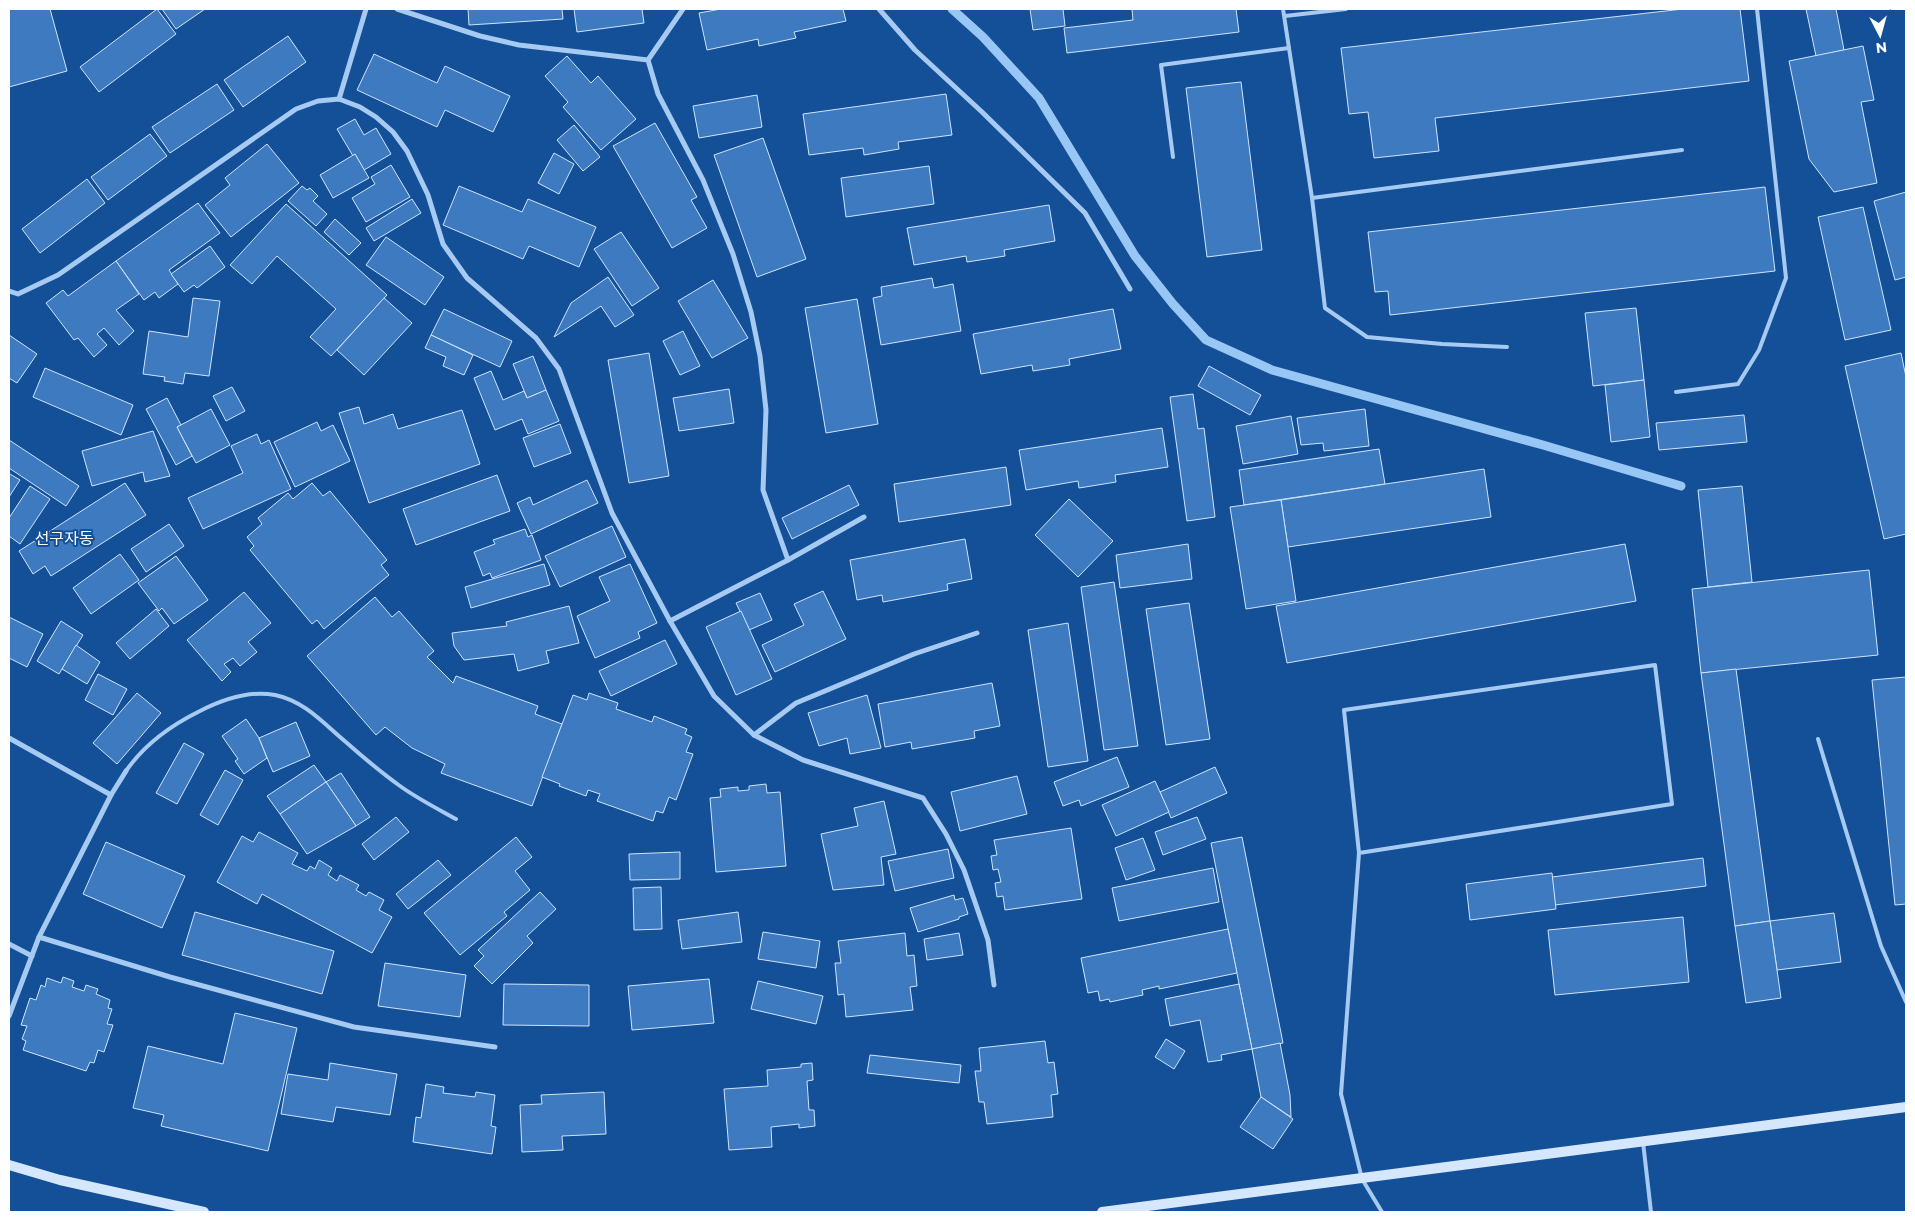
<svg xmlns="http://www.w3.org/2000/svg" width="1915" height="1221" font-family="Montserrat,'Noto Sans KR',sans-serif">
<rect width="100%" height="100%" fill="#145097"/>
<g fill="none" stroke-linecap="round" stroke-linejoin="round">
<path stroke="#98c6f5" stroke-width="9" d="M952,9L983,37L1039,98L1135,256L1173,304L1206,340L1272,370L1543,445L1681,486"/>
</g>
<g fill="#3d7abf" stroke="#cee4fd">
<path d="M9,9H50L67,71L9,87Z"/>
<path d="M157,9L176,34L99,92L80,67Z"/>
<path d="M162,9H205L176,29Z"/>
<path d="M468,9H562L563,19L469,25Z"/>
<path d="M574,9H642L644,23L577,32Z"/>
<path d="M721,9H843L846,21L794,32L796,38L759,46L758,39L707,50L699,13Z"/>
<path d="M1030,9H1063L1065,26L1033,30Z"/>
<path d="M1132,9H1236L1239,32L1067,53L1064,28L1133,20Z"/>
<path d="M1683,9H1740L1749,81L1435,118L1439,151L1374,158L1368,112L1349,114L1341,48Z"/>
<path d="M1806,9H1836L1844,50L1816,56Z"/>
<path d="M288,36L306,62L243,107L224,80Z"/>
<path d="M1863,46L1874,100L1861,102L1877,183L1834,192L1809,159L1789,61Z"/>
<path d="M374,54L437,83L445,66L510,96L493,132L445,110L437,127L357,90Z"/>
<path d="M567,56L591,83L598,76L636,119L601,150L563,107L568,102L545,76Z"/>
<path d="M1241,82L1262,250L1207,257L1186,88Z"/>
<path d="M217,84L234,110L170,153L152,127Z"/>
<path d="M946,94L952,135L898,142L899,149L864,155L863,148L809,155L803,114Z"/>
<path d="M757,95L762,127L699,138L693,106Z"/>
<path d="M355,119L364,135L376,128L391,154L364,170L355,154L353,156L337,129Z"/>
<path d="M655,123L697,197L691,200L707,228L672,248L613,146Z"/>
<path d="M574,125L600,157L583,171L557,140Z"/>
<path d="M150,134L167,156L108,200L91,177Z"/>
<path d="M763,138L806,259L757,277L714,155Z"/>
<path d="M267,144L299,183L231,237L205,205L230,185L225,178Z"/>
<path d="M554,153L574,164L559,194L538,183Z"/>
<path d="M355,154L369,178L333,198L320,175Z"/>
<path d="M391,165L410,197L366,222L352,198L375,184L371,177Z"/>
<path d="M929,166L934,204L846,217L841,178Z"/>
<path d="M87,179L105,203L40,253L22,229Z"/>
<path d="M302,186L307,190L310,188L318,196L313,201L327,214L316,226L288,201Z"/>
<path d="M459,186L522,212L528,199L596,227L579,267L529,246L523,259L443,225Z"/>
<path d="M1765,187L1775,271L1390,315L1388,291L1375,292L1368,232Z"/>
<path d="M1906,192V277L1895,280L1874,201Z"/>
<path d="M412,199L421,213L374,241L366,228Z"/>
<path d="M198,203L220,233L169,270L178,284L159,298L155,292L144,300L116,261Z"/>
<path d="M286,204L387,295L331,356L310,337L336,309L277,256L252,284L230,265Z"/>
<path d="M1049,205L1055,241L1004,250L1005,256L967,262L966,256L914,265L907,228Z"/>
<path d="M1863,207L1891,330L1845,340L1818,217Z"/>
<path d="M335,219L361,243L349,255L324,232Z"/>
<path d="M621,232L659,288L632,306L594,249Z"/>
<path d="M386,237L444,277L425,305L366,265Z"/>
<path d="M210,246L225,267L197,288L194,285L184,292L171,274Z"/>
<path d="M116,261L139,294L116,310L134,331L119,345L104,328L97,334L107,345L94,357L78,338L74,340L46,303L63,290L68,296Z"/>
<path d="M608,277L634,315L615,327L601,306L554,337L571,303Z"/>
<path d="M932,278L934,288L953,284L961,331L881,345L873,298L882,296L881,287Z"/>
<path d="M713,280L748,338L712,358L678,301Z"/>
<path d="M193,298L220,301L209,376L185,373L183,384L164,381L165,377L143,374L149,331L188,337Z"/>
<path d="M384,298L412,323L364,375L337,350Z"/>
<path d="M857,299L878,424L826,433L805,308Z"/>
<path d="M1636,308L1644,380L1593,386L1585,313Z"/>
<path d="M444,309L512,341L500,367L431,335Z"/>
<path d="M1113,309L1121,349L1069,359L1070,365L1033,371L1032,365L981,374L973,334Z"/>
<path d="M683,331L700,366L680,375L663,341Z"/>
<path d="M9,335L37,354L17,383L9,378Z"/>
<path d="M431,335L473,355L464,375L443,366L446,357L425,348Z"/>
<path d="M649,353L669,476L629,483L608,360Z"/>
<path d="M1901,353L1906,377V534L1884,539L1845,366Z"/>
<path d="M533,356L546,390L527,398L513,364Z"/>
<path d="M1209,366L1261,395L1250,415L1198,386Z"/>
<path d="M45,368L133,405L121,435L33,397Z"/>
<path d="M491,371L503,400L524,391L527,398L546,390L559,421L528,434L522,419L495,430L474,378Z"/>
<path d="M1644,380L1650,437L1611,442L1605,385Z"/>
<path d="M232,387L245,411L226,421L213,396Z"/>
<path d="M729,389L734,423L679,431L673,398Z"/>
<path d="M1193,394L1198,429L1204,428L1215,517L1187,521L1170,397Z"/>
<path d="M167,398L181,425L177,427L192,456L176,465L146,409Z"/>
<path d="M359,407L364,424L393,414L398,429L462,410L480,464L369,503L339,413Z"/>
<path d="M211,409L230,445L196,463L177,427Z"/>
<path d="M1365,409L1369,446L1324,451L1323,443L1301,445L1297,418Z"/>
<path d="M1744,415L1747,442L1659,450L1656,423Z"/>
<path d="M1291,416L1298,454L1243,464L1236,426Z"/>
<path d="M317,422L321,431L333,425L350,461L295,487L274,442Z"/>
<path d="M560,424L571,453L534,467L523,438Z"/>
<path d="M1162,428L1168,467L1115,475L1116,482L1079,488L1078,481L1026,490L1019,450Z"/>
<path d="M153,431L170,476L145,482L143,472L92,486L82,451Z"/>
<path d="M257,434L261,444L269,440L291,489L203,529L188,498L243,473L231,446Z"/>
<path d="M9,440L79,486L66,506L9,468Z"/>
<path d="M1379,449L1385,484L1244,505L1239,470Z"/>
<path d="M1006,467L1011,505L899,522L894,484Z"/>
<path d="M1484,469L1491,517L1288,547L1281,500Z"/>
<path d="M10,474L20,480L9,497V475Z"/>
<path d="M497,475L510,511L416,545L403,509Z"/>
<path d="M587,480L598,503L531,534L517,503L530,497L533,505Z"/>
<path d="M125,483L146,515L51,576L45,566L33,574L19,551Z"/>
<path d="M312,483L323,496L330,491L387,560L381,565L389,575L324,629L317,620L312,624L250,550L254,546L247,537L262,524L258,518L288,493L293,499Z"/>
<path d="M849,485L859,505L792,539L782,518Z"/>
<path d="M30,486L50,499L20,544L9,536V518Z"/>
<path d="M1742,486L1752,582L1708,587L1698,490Z"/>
<path d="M1069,499L1113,541L1078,577L1035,535Z"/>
<path d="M1281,500L1296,601L1246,609L1230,507Z"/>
<path d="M169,524L184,546L146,572L131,549Z"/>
<path d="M612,526L626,557L560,587L545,556Z"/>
<path d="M525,529L528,537L532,535L541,560L492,578L490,573L483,576L474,552L495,544L493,540Z"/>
<path d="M965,539L972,579L947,584L948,590L883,602L882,595L857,600L850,560Z"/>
<path d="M1188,544L1192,579L1120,588L1116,555Z"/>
<path d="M1625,544L1636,601L1287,663L1276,606Z"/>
<path d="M120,554L139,580L91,614L73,588Z"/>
<path d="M176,556L208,600L174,624L162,608L159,611L138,583Z"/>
<path d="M544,564L550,585L471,608L465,587Z"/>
<path d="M630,564L657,623L638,632L640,638L595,658L577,616L610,601L599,577Z"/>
<path d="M1869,570L1878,655L1701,673L1692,589Z"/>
<path d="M1114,582L1138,746L1104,750L1081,587Z"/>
<path d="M823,591L846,639L775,672L762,645L804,625L794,604Z"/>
<path d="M244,592L271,623L248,642L257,652L240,666L233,658L224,664L231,672L222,681L187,640Z"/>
<path d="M760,593L772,620L749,630L736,603Z"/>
<path d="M375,597L392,617L399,611L434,651L427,657L453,683L456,676L538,706L535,714L562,724L532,806L441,773L445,764L412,748L385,727L376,735L307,656Z"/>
<path d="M1189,603L1210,739L1166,745L1146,609Z"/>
<path d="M569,606L579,643L546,651L549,663L518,671L514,654L464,660L454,646L452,633L507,626L506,622Z"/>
<path d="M156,609L169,626L130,659L116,643Z"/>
<path d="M741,611L772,679L736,695L706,627Z"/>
<path d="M9,617L43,634L27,667L9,658Z"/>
<path d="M61,621L83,635L59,674L37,661Z"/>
<path d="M1068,623L1088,761L1048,767L1028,630Z"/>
<path d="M665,640L677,664L611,696L599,671Z"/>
<path d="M76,645L100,662L87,684L62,669Z"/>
<path d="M1736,669L1770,921L1735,926L1701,673Z"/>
<path d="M98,674L127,689L113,715L85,700Z"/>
<path d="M1906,677V904L1895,905L1872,680Z"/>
<path d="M992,683L1000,726L974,731L975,738L912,749L911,742L885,747L878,704Z"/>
<path d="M137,693L161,713L117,764L93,743Z"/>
<path d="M589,693L618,703L616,709L652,722L654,716L687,729L685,734L692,737L686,752L693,754L676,800L669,797L663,813L656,811L653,821L597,801L600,794L588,790L586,796L559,786L560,784L542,777L573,695L587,700Z"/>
<path d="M867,695L881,748L850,754L847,738L819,746L808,713Z"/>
<path d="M246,719L259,738L267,758L244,774L235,761L238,759L222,736Z"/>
<path d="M296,722L310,756L273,772L259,738Z"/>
<path d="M184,743L204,754L177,804L156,793Z"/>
<path d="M1117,757L1129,787L1081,806L1079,800L1063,806L1054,782Z"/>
<path d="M314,765L326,782L280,814L267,796Z"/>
<path d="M1215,767L1227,793L1171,818L1160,792Z"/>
<path d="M225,770L243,780L218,825L200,815Z"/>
<path d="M341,773L370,817L356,826L326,782Z"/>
<path d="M1017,776L1027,814L960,831L951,792Z"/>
<path d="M1155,781L1169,812L1116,836L1102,805Z"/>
<path d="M326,782L356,826L307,854L280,814Z"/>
<path d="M766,784L767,793L780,792L786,866L716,872L710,798L721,797L720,789L738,787V791L749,790V786Z"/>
<path d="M884,801L896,854L881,857L884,885L833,890L821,834L858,826L854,808Z"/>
<path d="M396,817L409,832L374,860L362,844Z"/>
<path d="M1197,817L1206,839L1163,855L1155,832Z"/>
<path d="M1071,828L1082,899L1005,910L1003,896L997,897L995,883L1001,882L998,869L993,870L991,856L997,855L994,840Z"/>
<path d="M259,832L298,853L292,864L307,871L310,866L315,869L319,860L332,868L328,875L337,881L340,875L359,885L356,890L366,896L369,892L384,900L379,910L392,917L372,953L262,894L257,904L217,882L242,836L253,842Z"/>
<path d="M516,837L532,857L515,871L530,890L504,912L507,916L460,955L424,913Z"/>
<path d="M1242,837L1283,1043L1252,1049L1211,843Z"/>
<path d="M1143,838L1155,870L1126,880L1115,848Z"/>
<path d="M106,842L185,876L162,928L83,894Z"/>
<path d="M948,849L954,878L895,891L888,861Z"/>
<path d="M680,852V879L630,880L629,854Z"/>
<path d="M1703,858L1706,886L1555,905L1552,877Z"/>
<path d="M438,860L451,875L408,909L396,894Z"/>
<path d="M1213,868L1219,902L1119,921L1112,888Z"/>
<path d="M1552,873L1556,909L1470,920L1466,884Z"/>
<path d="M661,887L662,929L634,930L633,888Z"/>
<path d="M540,892L556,909L527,936L533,943L492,984L474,966L484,956L478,950Z"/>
<path d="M954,895L955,900L963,898L968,914L959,917V919L918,932L910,908Z"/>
<path d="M195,912L334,951L322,994L182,955Z"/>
<path d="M738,912L742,942L682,949L678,920Z"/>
<path d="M1834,913L1841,962L1777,970L1770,921Z"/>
<path d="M1683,917L1689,982L1555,995L1548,930Z"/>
<path d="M1770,921L1781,998L1746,1003L1735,926Z"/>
<path d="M1228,929L1237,973L1159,989V986L1142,990L1143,995L1110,1002L1109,999L1100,1001L1098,991L1088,993L1081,958Z"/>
<path d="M763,932L820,941L816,968L758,959Z"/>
<path d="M905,933L907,956L914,955L917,986L910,987L913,1010L846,1017L844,994L838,995L835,963H841L838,941Z"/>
<path d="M959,933L963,955L927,960L924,939Z"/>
<path d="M385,963L466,975L460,1017L378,1006Z"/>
<path d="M63,977L74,981L72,987L84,991L86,985L98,989L96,994L110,1000L108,1008L112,1009L107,1024L113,1025L104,1052L98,1050L94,1063L90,1062L86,1071L23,1050L26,1041L22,1039L27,1026L21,1025L30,998L36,1000L41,985L45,987L47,978L61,983Z"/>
<path d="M709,979L714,1023L632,1030L628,986Z"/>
<path d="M758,981L823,996L816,1024L751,1009Z"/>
<path d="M504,984L589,985V1026L503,1025Z"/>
<path d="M1239,984L1252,1049L1221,1055L1222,1060L1208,1062L1200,1020L1170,1026L1165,999Z"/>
<path d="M235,1013L297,1028L268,1151L161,1126L164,1115L133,1108L148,1046L223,1064Z"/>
<path d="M1166,1039L1185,1051L1174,1069L1155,1057Z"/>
<path d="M1045,1041L1048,1063L1054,1062L1058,1094L1051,1095L1053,1117L987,1124L984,1102H979L975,1071H981L979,1048Z"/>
<path d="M1280,1043L1290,1095L1291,1117L1261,1097L1252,1049Z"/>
<path d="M870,1055L961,1065L959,1083L867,1073Z"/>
<path d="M330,1063L397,1074L390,1115L336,1107L333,1122L281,1114L288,1074L328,1080Z"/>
<path d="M812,1063L813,1080L807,1081L809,1110H814L815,1126L799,1128V1124L771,1127L772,1147L729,1150L724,1089L768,1086L767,1070L801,1067V1064Z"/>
<path d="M426,1084L444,1087L443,1093L475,1097L476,1092L495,1095L491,1126L496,1127L492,1154L413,1142L416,1117L421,1118Z"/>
<path d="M604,1092L606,1134L562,1136L563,1150L522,1152L520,1105L542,1104L541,1095Z"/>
<path d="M1261,1097L1293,1119L1273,1149L1240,1127Z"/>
</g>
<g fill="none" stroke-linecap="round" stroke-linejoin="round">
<g stroke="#a6caf2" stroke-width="4">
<path d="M1283,9L1312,198L1325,308L1367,337L1442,344L1507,347"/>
<path d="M1285,16L1346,9"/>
<path d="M1173,157L1161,65L1289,48"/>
<path d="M1312,198L1682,150"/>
<path d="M1676,392L1738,384L1759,350L1786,278L1757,9"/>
<path d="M1818,739L1881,946L1906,1002"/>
<path d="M126,771C144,745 170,726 198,712C221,700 249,690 275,695C305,701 325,725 347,743C364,758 382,773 400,786C418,799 438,809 456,819"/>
<path d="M1359,853L1672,804L1655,665L1344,710L1359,853L1341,1094L1362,1179L1382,1212"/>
<path d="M1643,1142L1651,1212"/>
</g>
<g stroke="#a6caf2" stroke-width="5">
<path d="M397,9L480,36L519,45L648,60L658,94L703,180L733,254L751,312L760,356L766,410L763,490L788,560"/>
<path d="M879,9L915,50L982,112L1085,213L1130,289"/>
<path d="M648,60L683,9"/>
<path d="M339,99L366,9"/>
<path d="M9,291L18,294L58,275L296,109L318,101L339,99L360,107L376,117L393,132L407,151L428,195L443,244L467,278L536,338L559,369L612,513L670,621L714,696L754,735L803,760L923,798L946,834L964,870L988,940L994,985"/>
<path d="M670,621L788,560L864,517"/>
<path d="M754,735L796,703L914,654L977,633"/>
<path d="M9,738L111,795"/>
<path d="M39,937L170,977L354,1027L495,1047"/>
<path d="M9,944L32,956"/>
<path d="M9,1016L39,937L111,795L126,771"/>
</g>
<g stroke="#d5e7fc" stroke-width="10">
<path d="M9,1165L60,1180L204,1212"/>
<path d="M1102,1212L1906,1107"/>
</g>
</g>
<g text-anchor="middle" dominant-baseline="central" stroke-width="4" stroke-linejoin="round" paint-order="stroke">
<g font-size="16" fill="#fff" stroke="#145097">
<text x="64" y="538">선구자동</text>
</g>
</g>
<rect width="1915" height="1221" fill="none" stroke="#ffffff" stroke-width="20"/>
<g transform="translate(1880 35) rotate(174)" stroke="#145097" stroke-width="4" paint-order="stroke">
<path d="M0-4L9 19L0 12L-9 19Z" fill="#ffffff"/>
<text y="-8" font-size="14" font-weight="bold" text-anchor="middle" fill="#ffffff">N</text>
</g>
</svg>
